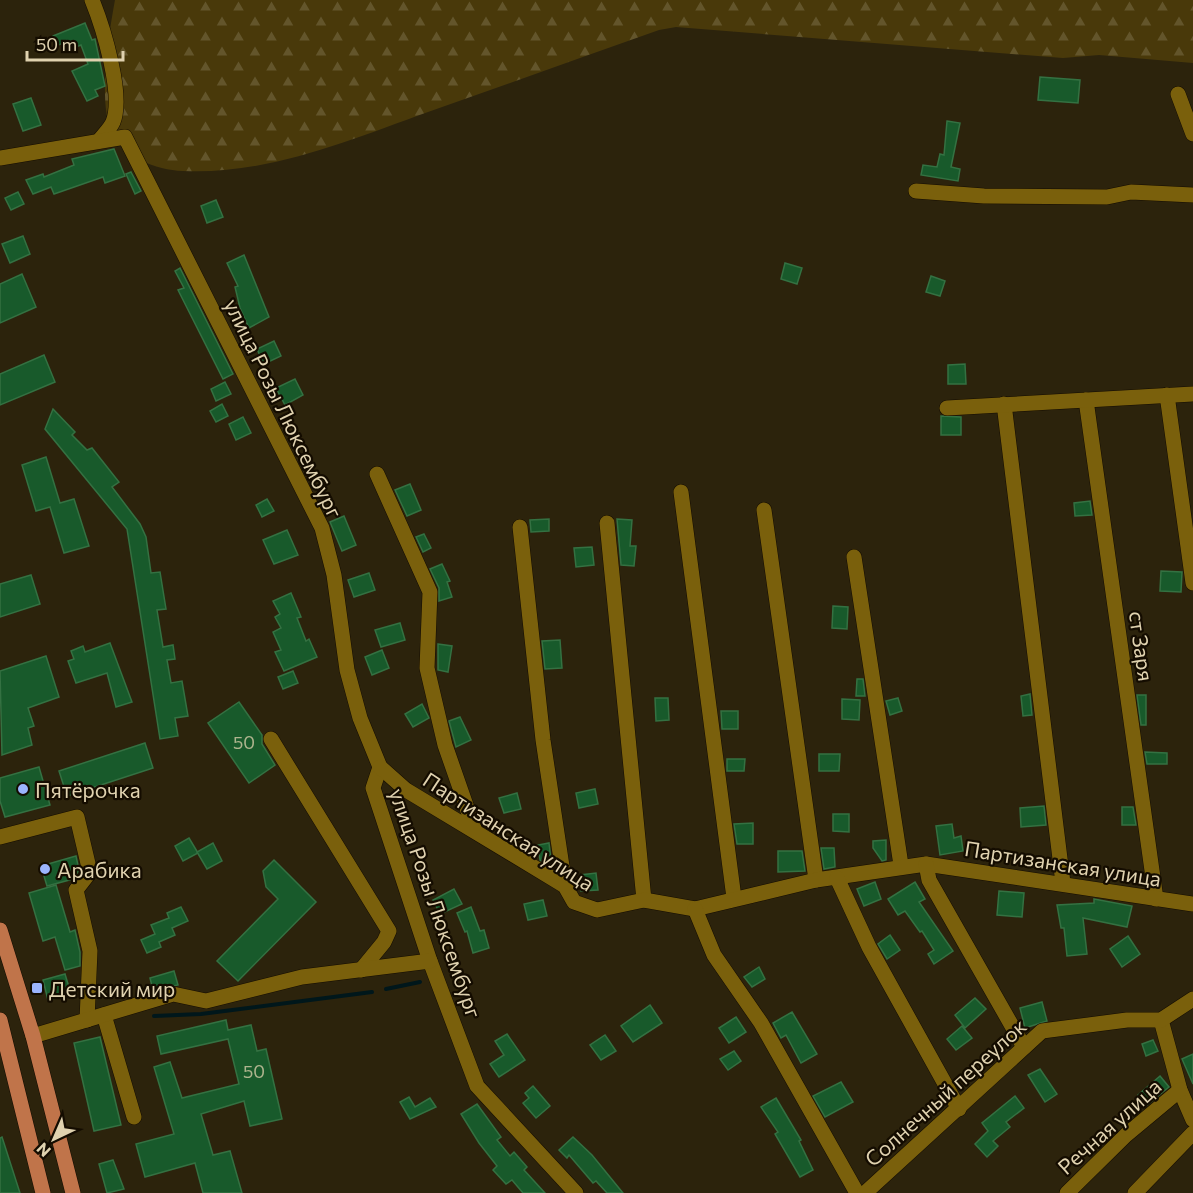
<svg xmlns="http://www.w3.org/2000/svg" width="1193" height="1193" font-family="Commissioner,sans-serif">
<defs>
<pattern id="forest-firs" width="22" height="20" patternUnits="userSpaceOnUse" patternTransform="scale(1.5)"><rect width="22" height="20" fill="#49390a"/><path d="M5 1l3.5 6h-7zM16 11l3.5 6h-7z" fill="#63552b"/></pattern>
</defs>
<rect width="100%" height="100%" fill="#2c230c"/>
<path fill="url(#forest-firs)" d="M115,0H1193V63L1099,55L1063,58L676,27L659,30C582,57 505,85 428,112C350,140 268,175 183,171C156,170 122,157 111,130C98,100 109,33 115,0Z"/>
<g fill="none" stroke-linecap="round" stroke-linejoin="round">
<g stroke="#00171b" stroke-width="4">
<path d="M386,989L420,982"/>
<path d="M154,1016L201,1014L372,992"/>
</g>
</g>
<g fill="#185a2b" stroke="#347142" stroke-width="1.5">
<path d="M85,23L92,40L95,39L105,86L95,90L98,96L87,101L72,71L88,64L81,45L65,51L63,43L56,46L53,36Z"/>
<path d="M1040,77L1080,80L1078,103L1038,100Z"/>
<path d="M31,98L41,125L23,131L13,104Z"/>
<path d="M947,121L960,123L951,167L960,169L958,181L921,175L923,165L937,167L940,154L944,155Z"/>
<path d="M114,149L125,176L105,183L103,177L54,194L51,187L33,194L26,180L43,174L44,177L74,165L72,159Z"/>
<path d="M131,172L141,191L135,194L126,174Z"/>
<path d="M18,192L24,204L11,210L5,198Z"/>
<path d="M216,200L223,217L207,223L201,206Z"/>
<path d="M23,236L30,254L10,263L2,244Z"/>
<path d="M244,255L269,317L249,328L240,308L235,287L238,286L227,263Z"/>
<path d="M785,263L802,268L797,284L781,279Z"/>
<path d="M180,268L233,374L223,379L178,290L184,288L175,271Z"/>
<path d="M22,274L36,307L0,323V284Z"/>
<path d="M931,276L945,281L940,296L926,292Z"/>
<path d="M274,341L281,356L264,364L257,349Z"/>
<path d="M44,355L55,382L0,405V374Z"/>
<path d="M965,364L966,384H948V365Z"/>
<path d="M295,379L303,395L285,405L276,388Z"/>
<path d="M225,382L231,394L216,401L211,389Z"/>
<path d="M222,404L228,416L216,422L210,411Z"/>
<path d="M53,409L75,432L72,435L87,450L92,448L119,482L112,487L140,524L146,537L151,573L160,572L166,609L157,610L163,647L173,645L175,659L167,660L171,683L182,681L188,716L175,718L178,736L160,739L127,529L45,429Z"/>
<path d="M941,416L961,417V435H941Z"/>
<path d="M243,417L251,433L236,440L229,424Z"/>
<path d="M46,457L60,503L74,499L89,546L64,553L50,507L36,511L22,465Z"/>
<path d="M410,484L421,510L407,516L395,490Z"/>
<path d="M267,499L274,511L262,517L256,505Z"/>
<path d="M1090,501L1092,515L1075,516L1074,503Z"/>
<path d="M344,516L356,545L342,551L330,522Z"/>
<path d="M549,519V531L531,532L530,520Z"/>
<path d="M617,519L632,520L630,546H636L634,566L621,565Z"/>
<path d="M287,530L298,555L274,564L263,540Z"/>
<path d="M424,534L431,548L423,552L416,537Z"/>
<path d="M592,547L594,565L576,567L574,548Z"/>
<path d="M442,564L450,581L447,582L452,597L439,601V588L430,569Z"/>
<path d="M1161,571L1182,572L1181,592L1160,591Z"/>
<path d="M369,573L375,590L354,597L348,580Z"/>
<path d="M31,575L40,604L0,617V584Z"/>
<path d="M291,593L301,617L297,618L306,641L309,639L317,657L284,671L275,652L281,650L273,632L281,628L275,617L280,614L273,601Z"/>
<path d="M833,606L848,607L847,629L832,628Z"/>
<path d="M400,623L405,640L381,647L375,630Z"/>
<path d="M560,640L562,668L545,669L542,641Z"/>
<path d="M110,643L132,702L116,707L107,673L76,683L68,661L74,659L71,651L83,646L85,652Z"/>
<path d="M438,644L452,646L448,672L438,670Z"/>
<path d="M382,650L389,668L372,675L365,657Z"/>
<path d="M46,656L59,697L28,708L34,726L28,728L32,745L2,755L0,671Z"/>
<path d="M293,671L298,683L283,689L278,677Z"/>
<path d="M857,679H863L865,696H856Z"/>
<path d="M1030,694L1032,715L1023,716L1021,696Z"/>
<path d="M1137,695H1146V725H1141Z"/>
<path d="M655,698H668L669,720L656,721Z"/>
<path d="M898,698L902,711L890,715L886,701Z"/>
<path d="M842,699L860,700L859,720L842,719Z"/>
<path d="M239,702L262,735V744L275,765L249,783L208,723Z"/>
<path d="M422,704L429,718L413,727L405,714Z"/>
<path d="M721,711H738V729H722Z"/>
<path d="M460,717L471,740L456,747L449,721Z"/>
<path d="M145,743L153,768L67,796L59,771Z"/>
<path d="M1145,752L1167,753V764H1147Z"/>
<path d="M819,754H840L839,771H819Z"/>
<path d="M727,759H745L744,771H727Z"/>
<path d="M39,767L50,805L5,817L0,801V778Z"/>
<path d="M595,789L598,804L579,808L576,793Z"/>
<path d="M517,793L521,809L504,813L499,798Z"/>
<path d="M1044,806L1046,825L1021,827L1020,808Z"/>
<path d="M1122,807H1133L1136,825H1122Z"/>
<path d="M833,814H849V832L833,831Z"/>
<path d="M753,823V844H737L734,824Z"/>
<path d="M952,824L954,838L961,836L963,851L940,855L936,826Z"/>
<path d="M189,838L198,853L183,861L175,846Z"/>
<path d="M886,840V860L882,861L873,848V841Z"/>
<path d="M213,843L222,861L207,869L197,852Z"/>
<path d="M549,843L551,860L543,862L540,860L538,845Z"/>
<path d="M821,848H834L835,867L824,869Z"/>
<path d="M778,851H802L805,871L778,872Z"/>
<path d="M76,856L79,870L73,879L47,886L41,866Z"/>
<path d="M274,860L316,902L238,981L217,961L278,899L266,887L263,871Z"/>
<path d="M596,873L598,890L581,891L580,875Z"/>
<path d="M875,882L881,899L864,906L857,889Z"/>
<path d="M915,882L925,899L919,902L953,951L934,964L928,954L934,950L922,931L920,932L905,911L898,915L888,899Z"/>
<path d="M56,885L70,932L75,930L80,952V966L65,970L55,937L43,941L29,893Z"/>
<path d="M454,889L462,904L440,914L433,900Z"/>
<path d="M999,891L1024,893L1022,917L997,915Z"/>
<path d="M1094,899L1132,906L1127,927L1083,918L1087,954L1067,956L1064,928H1061L1057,905L1094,903Z"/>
<path d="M543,900L547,916L528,920L524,904Z"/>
<path d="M181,907L188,921L172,928L175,935L159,942L161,947L147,953L141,940L155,934L151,925L169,918L167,913Z"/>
<path d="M471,907L480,931L484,930L489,948L473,953L467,931L465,932L457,913Z"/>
<path d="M890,935L900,950L887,959L878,944Z"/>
<path d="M1128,936L1140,954L1122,967L1110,949Z"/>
<path d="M759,967L765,979L752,987L744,977Z"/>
<path d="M174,971L178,985L153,990L150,978Z"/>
<path d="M65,974L71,994L48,1000L43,980Z"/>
<path d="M975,998L986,1009L965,1028L955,1015Z"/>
<path d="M1042,1002L1047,1021L1025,1028L1020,1008Z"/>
<path d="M650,1005L662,1023L633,1042L621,1026Z"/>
<path d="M792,1012L817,1054L801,1063L786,1035L781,1038L773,1023Z"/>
<path d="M736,1017L746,1032L729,1043L719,1028Z"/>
<path d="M226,1020L228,1030L251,1025L257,1051L266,1049L282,1119L250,1126L244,1101L201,1114L213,1155L230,1151L242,1193H203L195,1163L145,1177L136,1144L174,1134L154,1067L170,1062L182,1098L239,1084L228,1039L161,1054L157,1036Z"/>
<path d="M962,1026L972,1038L956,1050L947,1039Z"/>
<path d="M507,1034L525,1060L499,1077L490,1064L504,1055L495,1041Z"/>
<path d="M605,1035L616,1051L601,1060L590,1045Z"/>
<path d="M100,1037L121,1125L94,1131L74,1043Z"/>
<path d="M1153,1040L1158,1051L1146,1056L1142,1044Z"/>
<path d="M734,1051L741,1061L728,1070L720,1059Z"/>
<path d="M1193,1054V1084L1182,1059Z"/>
<path d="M1040,1069L1057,1094L1045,1102L1028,1075Z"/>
<path d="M1160,1076L1169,1087L1147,1105L1138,1095Z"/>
<path d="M841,1082L853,1102L825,1117L813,1096Z"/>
<path d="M533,1086L550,1106L536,1118L523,1103L529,1098L525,1093Z"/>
<path d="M1015,1096L1024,1108L1006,1122L1010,1127L993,1141L998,1146L987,1157L975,1144L988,1131L982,1123Z"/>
<path d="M409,1097L415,1107L430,1098L436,1107L410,1119L400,1102Z"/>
<path d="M776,1098L801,1140L799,1141L813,1170L800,1177L775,1134L778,1132L761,1107Z"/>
<path d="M477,1104L501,1137L497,1140L510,1156L514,1152L527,1167L524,1170L545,1193H523L512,1180L506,1184L493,1170L497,1166L479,1143L461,1114Z"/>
<path d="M2,1137L20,1193H0V1138Z"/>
<path d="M573,1137L592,1155L623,1193H607L596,1181L593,1183L569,1155L567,1158L559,1150Z"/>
<path d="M113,1160L124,1189L107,1193L99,1164Z"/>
</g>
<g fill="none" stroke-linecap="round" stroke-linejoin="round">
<defs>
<g id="minor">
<path d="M92,0C103,27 124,95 113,122C110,129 103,135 99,141"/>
<path d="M1178,94L1193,134"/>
<path d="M0,158L125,137L322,528L334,575L347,670L360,718L380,767L373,788L430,961L477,1086L576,1193"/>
<path d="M916,191L984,196L1107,197L1131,192L1193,195"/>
<path d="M1167,395L1193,583"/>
<path d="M1086,400L1156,899"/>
<path d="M1004,404L1063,883"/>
<path d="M947,408L1193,394"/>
<path d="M377,474L430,592L427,668L445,745L475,831"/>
<path d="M681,492L734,898"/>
<path d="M764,510L816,880"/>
<path d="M607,523L644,900"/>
<path d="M520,527L543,740L565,886"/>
<path d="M854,557L901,865"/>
<path d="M271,739L389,931L384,942L361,970"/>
<path d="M380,767L406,790L565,886L574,902L597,910L644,900L695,909L816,880L926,864L1193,904"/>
<path d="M0,837L77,817L90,872L76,890L90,951L87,1020"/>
<path d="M926,864L929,880L1024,1047"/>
<path d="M837,878L869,947L959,1109"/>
<path d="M695,909L714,955L761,1023L857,1193"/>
<path d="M104,1015L134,1117"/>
<path d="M1161,1020L1180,1090L1193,1120"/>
<path d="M33,1036L173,994L206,1001L302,977L430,961"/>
<path d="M865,1193L1042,1031L1127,1020H1161L1193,999"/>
<path d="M1067,1193L1126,1135L1180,1090"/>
<path d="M1135,1193L1193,1133"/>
</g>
<g id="major">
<path d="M0,930L33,1036L73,1193"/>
<path d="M0,1020L43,1193"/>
</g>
</defs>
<use href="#minor" stroke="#140c00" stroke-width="16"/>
<use href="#major" stroke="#140c00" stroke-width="16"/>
<use href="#minor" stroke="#7a600c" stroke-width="15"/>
<use href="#major" stroke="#c0744a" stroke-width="15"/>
</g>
<g fill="#9bb4fd" stroke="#140c00" stroke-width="2">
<circle cx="23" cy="789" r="6"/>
<circle cx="45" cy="869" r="6"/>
<rect x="31" y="982" width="12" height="12" rx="3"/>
</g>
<g text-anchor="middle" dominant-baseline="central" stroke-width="4.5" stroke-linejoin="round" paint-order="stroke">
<g font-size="18" fill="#aeb48e">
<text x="244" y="742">50</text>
<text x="254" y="1071">50</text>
</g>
<g font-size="21" fill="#e0d2af" stroke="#140c00">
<text transform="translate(284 408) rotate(64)">улица Розы Люксембург</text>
<text transform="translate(1142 646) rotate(82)">ст Заря</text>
<text transform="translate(509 831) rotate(33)">Партизанская улица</text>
<text transform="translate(1063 863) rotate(9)">Партизанская улица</text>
<text transform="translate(436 903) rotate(71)">улица Розы Люксембург</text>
<text transform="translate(945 1092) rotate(-42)">Солнечный переулок</text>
<text transform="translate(1109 1126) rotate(-42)">Речная улица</text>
</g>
<g font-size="21" fill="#e0d2af" stroke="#140c00" text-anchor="start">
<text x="35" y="789">Пятёрочка</text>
<text x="57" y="869">Арабика</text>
<text x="49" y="988">Детский мир</text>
</g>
</g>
<g transform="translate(54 1139) rotate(224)" stroke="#140c00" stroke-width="4.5" paint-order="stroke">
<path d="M0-4.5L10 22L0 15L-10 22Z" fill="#e0d2af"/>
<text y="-9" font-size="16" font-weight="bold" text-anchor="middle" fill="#e0d2af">N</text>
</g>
<path d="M27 51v9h96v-9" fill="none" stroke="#e0d2af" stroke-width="3"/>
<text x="36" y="51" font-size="18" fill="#e0d2af" stroke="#140c00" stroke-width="4.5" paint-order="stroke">50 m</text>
</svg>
